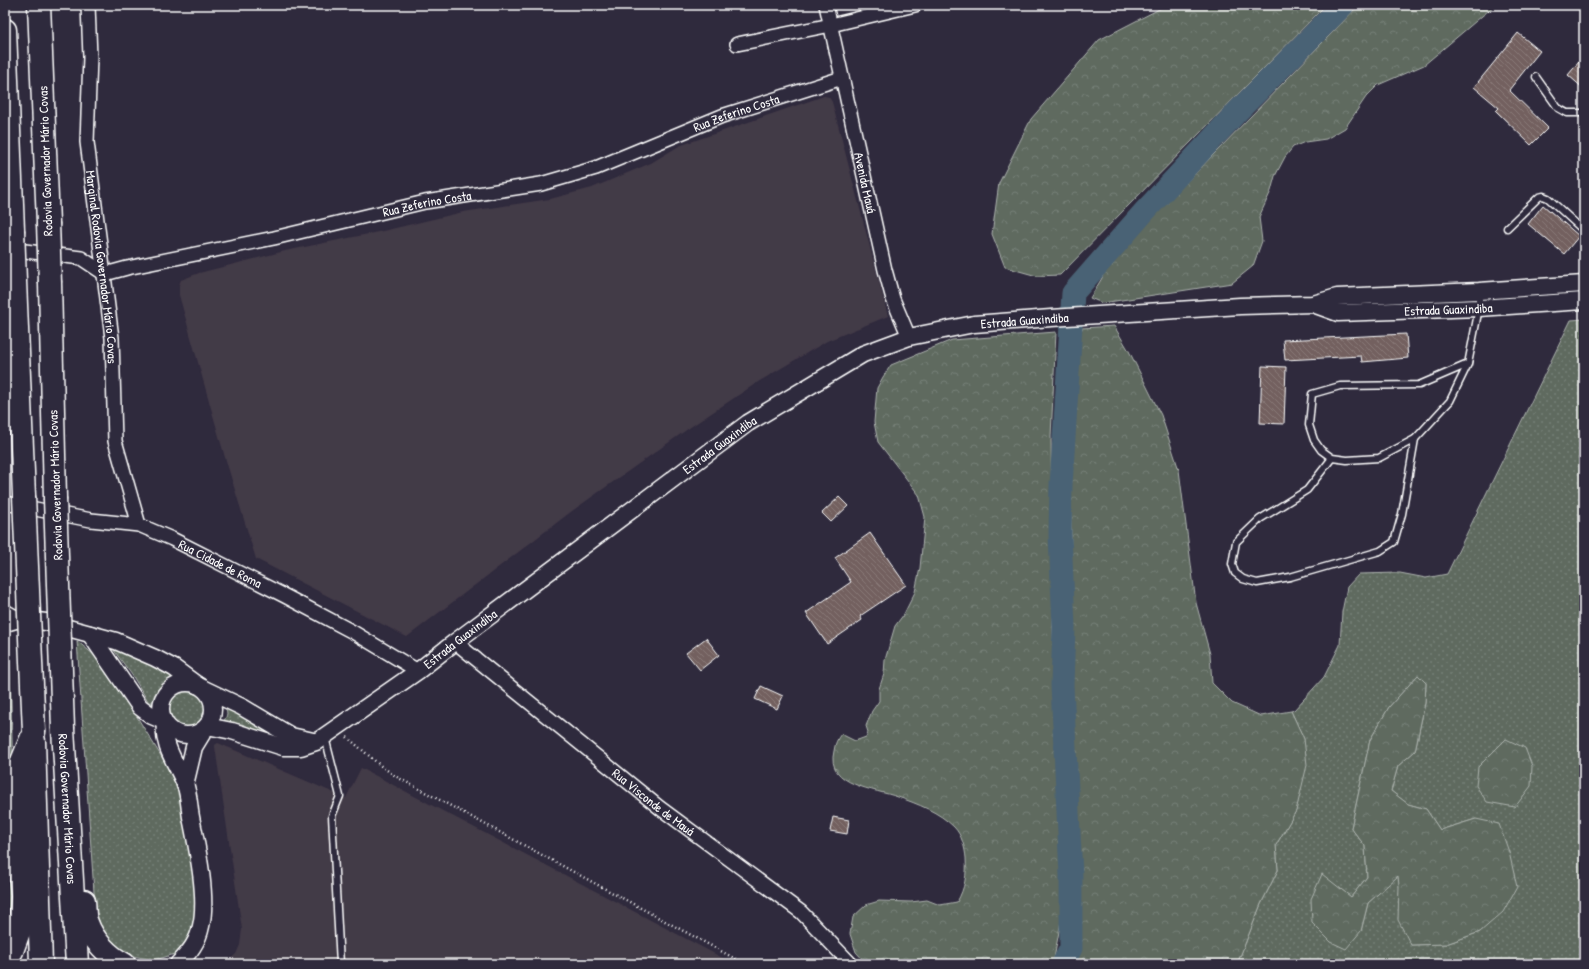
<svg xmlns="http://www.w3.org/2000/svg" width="1589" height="969" font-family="'Patrick Hand',sans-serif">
<defs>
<pattern id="grass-dots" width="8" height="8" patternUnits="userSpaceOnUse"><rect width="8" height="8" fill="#5e6a5f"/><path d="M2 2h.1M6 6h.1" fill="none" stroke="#768077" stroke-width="1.8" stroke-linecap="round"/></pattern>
<pattern id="forest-crowns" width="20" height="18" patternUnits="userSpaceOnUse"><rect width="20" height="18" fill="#5e6a5f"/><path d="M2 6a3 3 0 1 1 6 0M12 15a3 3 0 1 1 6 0" fill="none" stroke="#768077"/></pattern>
<pattern id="building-back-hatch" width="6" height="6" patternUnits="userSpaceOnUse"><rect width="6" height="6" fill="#73615f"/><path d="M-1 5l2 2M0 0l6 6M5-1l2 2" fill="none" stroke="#887977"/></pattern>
</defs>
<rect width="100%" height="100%" fill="#2f2a3d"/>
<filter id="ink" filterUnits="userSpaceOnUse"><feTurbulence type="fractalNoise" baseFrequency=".025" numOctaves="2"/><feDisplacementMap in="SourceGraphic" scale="8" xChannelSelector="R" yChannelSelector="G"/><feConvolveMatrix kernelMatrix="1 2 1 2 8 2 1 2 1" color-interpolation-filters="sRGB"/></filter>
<g filter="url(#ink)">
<g fill="#433a47">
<path d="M824,96L829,97L832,102L888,316L827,341L758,382L692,426L572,511L407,637L256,559L224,454L179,295V285L181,280L199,273L285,251L383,231L463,212L550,199L592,188L651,163L679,146Z"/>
<path d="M218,743L346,798L361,768L734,964H225L236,954L240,945L242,929L215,747V745Z"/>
</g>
<g fill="url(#grass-dots)" stroke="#aeb4af" fill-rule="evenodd">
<path d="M1584,319V964H1237L1261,904L1278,870L1276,845L1296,811L1304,739L1291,711L1294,710L1324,677L1340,645L1342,612L1347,587L1359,574L1400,573L1426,578L1447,574L1571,320ZM1418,675L1426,683L1425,703L1415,751L1398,766L1391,791L1408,804L1426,809L1440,830L1476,819L1480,932L1446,944L1411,945L1398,876L1368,903L1361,931L1322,875L1351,897L1367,877L1365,846L1351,828L1370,740L1389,707Z"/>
<path d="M9,630L13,776L12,924L5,948V632Z"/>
<path d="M77,641L104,663L177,782L194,878L198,915L188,938L175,954L155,960L132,956L113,944L100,924L95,907Z"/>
<path d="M110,645L178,676C163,680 154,690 151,706L132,675Z"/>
<circle cx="187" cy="710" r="21"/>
<path d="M226,705L293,741L262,734L242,724L223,723L227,715Z"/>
</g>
<g fill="url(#forest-crowns)" stroke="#aeb4af">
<path d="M1167,5H1326L1060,275L1037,276L1005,267L992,234L999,183L1031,119L1099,40Z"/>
<path d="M1359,5H1495L1424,65L1378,85L1366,97L1345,128L1326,139L1305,142L1293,147L1285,157L1275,176L1271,191L1259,217L1262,241L1253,266L1232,283L1102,303L1090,298L1102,278L1106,265Z"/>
<path d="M1114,326L1129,351L1161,415L1179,470L1196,603L1210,654L1212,683L1232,703L1261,716L1291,711L1304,739L1307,765L1296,811L1276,845L1278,870L1261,904L1237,964H1071L1076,905L1071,690V473L1081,328Z"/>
<path d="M1056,332L1051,436L1053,637L1062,915L1053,964H867L856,952L850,934L853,917L866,905L879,901L911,902L927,900L940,905L957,902C965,888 967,875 966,858C965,848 962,835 954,827C939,812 918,804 898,797C876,789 825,786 834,751C835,744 837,739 841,734L855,741L866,737L868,732L866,726L872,711L879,701V689L884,674L885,660L895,626L904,614L915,592L920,568L925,517L919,495L878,442L874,422L877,388L883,377L891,365L952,340Z"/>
<path d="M1418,675L1426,683L1425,703L1415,751L1398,766L1391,791L1408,804L1426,809L1440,830L1476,819L1499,824L1509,852L1517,887L1503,912L1480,932L1446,944L1411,945L1398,920L1399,886L1398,876L1368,903L1361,931L1346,949L1331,942L1312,923L1311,899L1322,874L1351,897L1367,877L1365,846L1351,828L1370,740L1389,707Z"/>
<path d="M1506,739L1525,748L1532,766L1531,786L1515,807L1487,802L1476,786L1478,767Z"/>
</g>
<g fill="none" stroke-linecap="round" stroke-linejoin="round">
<path stroke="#4a6274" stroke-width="23" d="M1063,964L1071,948V875L1062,685L1064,627L1060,534L1061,485L1073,293L1144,212L1238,111L1343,5"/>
</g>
<g fill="url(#building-back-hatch)" stroke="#fff">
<path d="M1518,33L1540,51L1509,90L1548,128L1531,145L1496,111L1499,108L1474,87Z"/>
<path d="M1584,56V89L1568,75Z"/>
<path d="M1543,205L1579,236L1564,254L1528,224Z"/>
<path d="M1406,334L1408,358L1362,362L1361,356L1285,360L1283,340Z"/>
<path d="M1262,366L1286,367L1284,424L1260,423Z"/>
<path d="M839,497L848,506L831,522L822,513Z"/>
<path d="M870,533L906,585L860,616L862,620L827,644L806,613L851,582L835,558Z"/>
<path d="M706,638L719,655L700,670L686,653Z"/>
<path d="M761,686L783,696L777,709L755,699Z"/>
<path d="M833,817L849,820L847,834L830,831Z"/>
</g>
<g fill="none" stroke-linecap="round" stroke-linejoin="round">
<defs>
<g id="service">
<path d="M1536,77L1558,108L1567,113H1584"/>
<path d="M1507,228L1539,197L1543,196L1548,198L1584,231"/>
<path d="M1468,364L1419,385L1340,386L1312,394L1309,425L1314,440L1321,450L1332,458L1347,460L1379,458L1415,439L1450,401L1468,364L1479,308V291"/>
<path d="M1332,458L1307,490L1260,519L1236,542L1232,564L1235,573L1243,579L1257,583L1290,577L1380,551L1394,542L1402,514L1415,439"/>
<path d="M325,737L340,796L332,816L340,964"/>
</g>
<g id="minor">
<path id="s1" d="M88,5L90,57L87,142L112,338L115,441L139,525"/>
<path id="s2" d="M826,5L885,270L893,299L909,337"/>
<path d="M737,44L831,25L915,5"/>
<path id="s3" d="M9,249L81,258L105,274L127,268L274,238L425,202L541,184L596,168L722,116L842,78"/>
<path id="s4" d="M5,503L91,520L139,525L172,539L285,596L353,632L418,671"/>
<path d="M5,611L19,619"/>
<path id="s5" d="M455,642L660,808L801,912L851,964"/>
</g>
<g id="tertiary">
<path id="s6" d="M1313,304L1338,313L1479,308L1584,301"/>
<path d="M5,623L19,619L46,622L116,641L155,658L174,668L197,685"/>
<path d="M90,634L140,707L152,716L164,721"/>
<circle cx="187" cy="709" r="26"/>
<path d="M204,689L242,707L291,736L313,741"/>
<path d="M165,724C162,746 177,764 185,784C189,794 189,806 191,817C197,847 208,897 201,926C198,942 189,953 178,964"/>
<path id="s7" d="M207,726L232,731L283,747H301L316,742L418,671L455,642L748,423L863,354L909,337L974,324L1051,318L1240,306L1313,304L1337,297L1479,291L1584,284"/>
<path d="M185,785L194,747L205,729"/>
</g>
<g id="motorway">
<path d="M39,5L48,223"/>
<path d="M5,30L13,230"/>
<path d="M15,281L24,496"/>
<path d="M50,283L55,498"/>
<path id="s8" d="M63,729L77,964"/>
<path d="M34,741L41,964"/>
<path d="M84,901C85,908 84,917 87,923C93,940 108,956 124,964"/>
<path d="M5,959L12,951L20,929L22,896L17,831L18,771L34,732"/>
</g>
</defs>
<use href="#service" stroke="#fff" stroke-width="9"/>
<use href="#minor" stroke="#fff" stroke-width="16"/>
<use href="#tertiary" stroke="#fff" stroke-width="19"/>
<use href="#motorway" stroke="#fff" stroke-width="25"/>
<path stroke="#fff" stroke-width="2.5" stroke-dasharray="1 3" stroke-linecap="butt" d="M347,737L381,766L397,777L745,964"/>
<use href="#service" stroke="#2f2a3d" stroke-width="6"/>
<use href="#minor" stroke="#2f2a3d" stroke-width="13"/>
<use href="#tertiary" stroke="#2f2a3d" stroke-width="16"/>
<use href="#motorway" stroke="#2f2a3d" stroke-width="22"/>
<defs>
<g id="motorway-bridge">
<path d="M48,223L50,283"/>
<path d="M13,230L15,281"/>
<path d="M24,496L34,732"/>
<path d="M55,498L63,729"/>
</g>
</defs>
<use href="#motorway-bridge" stroke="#fff" stroke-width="25" stroke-linecap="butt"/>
<use href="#motorway-bridge" stroke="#2f2a3d" stroke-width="22"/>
</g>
</g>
<g text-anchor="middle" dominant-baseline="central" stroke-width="4" stroke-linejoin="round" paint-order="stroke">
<g font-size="13" fill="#fff" stroke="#2f2a3d">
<text stroke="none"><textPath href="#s3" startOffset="755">Rua Zeferino Costa</textPath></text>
<text transform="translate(45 161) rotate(-92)">Rodovia Governador Mário Covas</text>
<text stroke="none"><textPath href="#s2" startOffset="182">Avenida Mauá</textPath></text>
<text stroke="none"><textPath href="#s3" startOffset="431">Rua Zeferino Costa</textPath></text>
<text stroke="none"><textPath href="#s1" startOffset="263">Marginal Rodovia Governador Mário Covas</textPath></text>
<text stroke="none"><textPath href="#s6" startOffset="137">Estrada Guaxindiba</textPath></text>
<text stroke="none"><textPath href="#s7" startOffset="950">Estrada Guaxindiba</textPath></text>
<text stroke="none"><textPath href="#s7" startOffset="614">Estrada Guaxindiba</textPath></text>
<text transform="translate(55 485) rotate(-92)">Rodovia Governador Mário Covas</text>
<text stroke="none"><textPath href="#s4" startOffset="226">Rua Cidade de Roma</textPath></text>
<text stroke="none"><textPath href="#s7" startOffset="290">Estrada Guaxindiba</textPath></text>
<text stroke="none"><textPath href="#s5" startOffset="255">Rua Visconde de Mauá</textPath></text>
<text stroke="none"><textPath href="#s8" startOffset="80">Rodovia Governador Mário Covas</textPath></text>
</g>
</g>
<rect width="1589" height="969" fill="none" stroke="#2f2a3d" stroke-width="20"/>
<rect x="10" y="10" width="1569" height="949" fill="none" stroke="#fff" stroke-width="1.5" filter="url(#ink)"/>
</svg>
